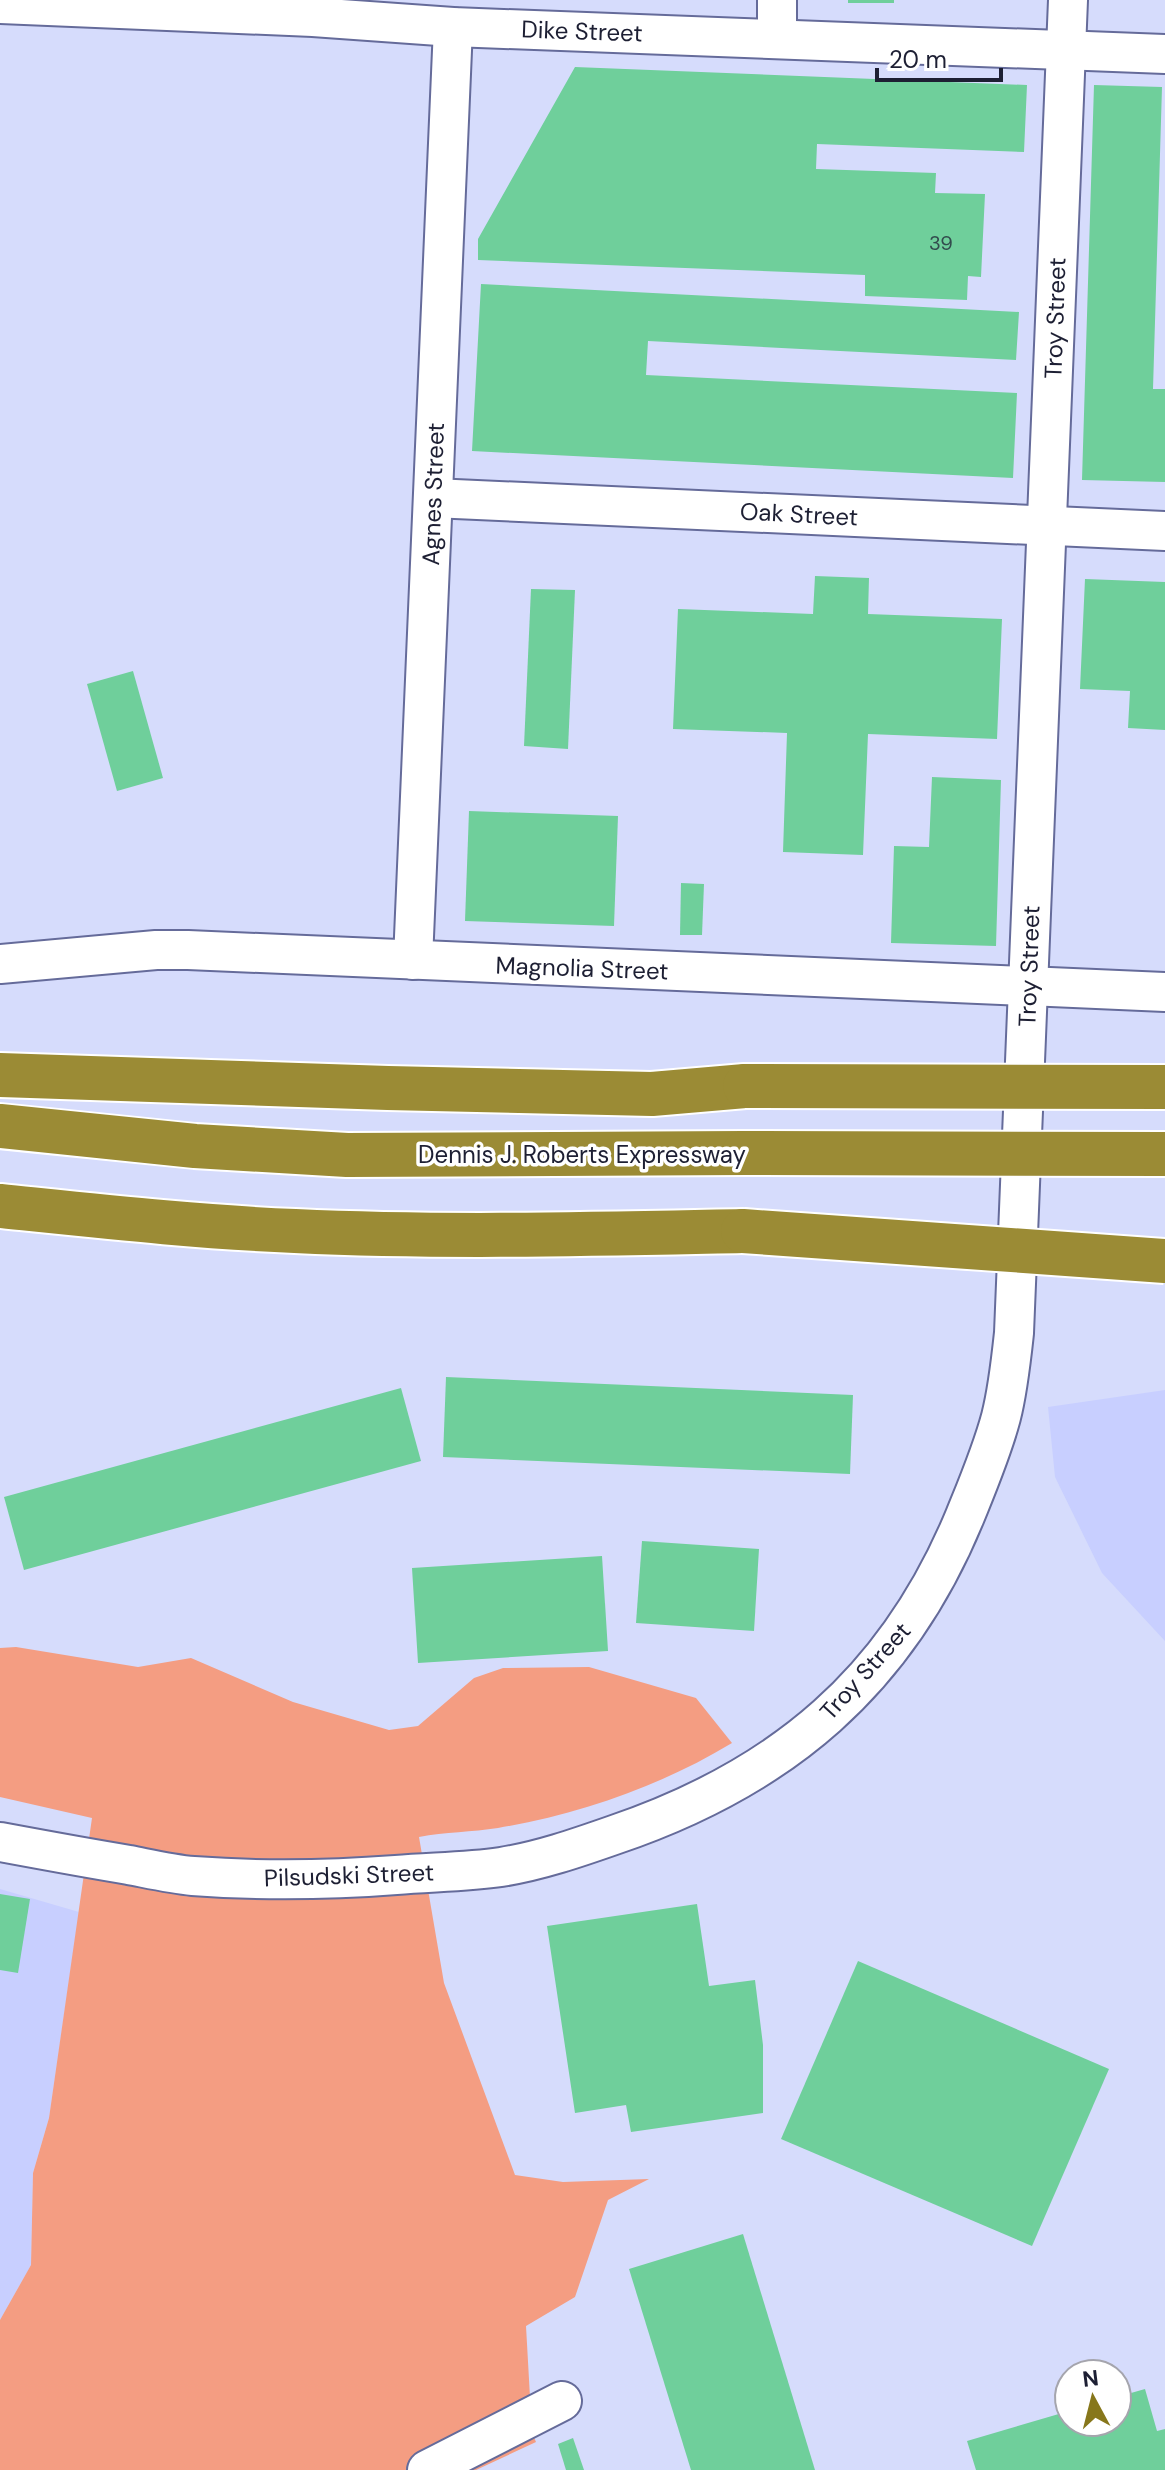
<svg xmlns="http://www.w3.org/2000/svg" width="1165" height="2470" font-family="'DM Sans',sans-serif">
<rect width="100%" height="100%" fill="#d6dcfc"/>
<g fill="#c8cfff">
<path d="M1165,1390V1641L1102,1573L1055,1477L1048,1407Z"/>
<path d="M0,1889L79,1912L49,2118L33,2173L31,2265L0,2320Z"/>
</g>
<path fill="#f49d82" d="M16,1647L138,1667L191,1658L293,1702L389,1730L418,1726L474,1678L503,1668L589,1667L696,1698L732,1743C661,1786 580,1814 498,1828C472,1832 445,1832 419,1837L444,1983L515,2175L563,2182L649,2179L608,2200L575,2297L526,2326L532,2433L536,2442L476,2470H0V2320L31,2265L33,2173L49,2118L92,1818L0,1797V1648Z"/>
<g fill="#6fcf9b">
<rect x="848" y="0" width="46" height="3"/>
<path d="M575,67L1027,85L1024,152L817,144L816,169L936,173L935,193L985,194L981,277L968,276L967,300L865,296V275L478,260V239Z"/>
<path d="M1094,85L1162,87L1153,389H1165V482L1082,480Z"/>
<path d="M481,284L1019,312L1016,360L648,341L646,375L1017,393L1013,478L472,451Z"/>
<path d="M815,576L869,578L868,614L1002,619L997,739L868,734L863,855L783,852L787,733L673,729L678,609L813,614Z"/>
<path d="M1085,579L1165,582V730L1128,728L1130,691L1080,689Z"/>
<path d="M531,589L575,590L568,749L524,746Z"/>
<path d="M133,671L163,778L117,791L87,684Z"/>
<path d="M932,777L1001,780L996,946L891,943L894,846L929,847Z"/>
<path d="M469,811L618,816L614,926L465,921Z"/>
<path d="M681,883L704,884L702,935H680Z"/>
<path d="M446,1377L853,1395L850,1474L443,1457Z"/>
<path d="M401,1388L421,1461L24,1570L4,1497Z"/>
<path d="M642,1541L759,1549L754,1631L636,1623Z"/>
<path d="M602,1556L608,1651L418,1663L412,1568Z"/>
<path d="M0,1894L30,1899L18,1973L0,1970Z"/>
<path d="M697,1904L709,1986L755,1980L763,2045V2113L631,2132L626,2105L575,2113L547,1926Z"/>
<path d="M858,1961L1109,2069L1032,2246L781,2139Z"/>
<path d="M743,2234L815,2470H691L629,2269Z"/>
<path d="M1145,2389L1157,2431L1165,2429V2470H976L967,2441L1069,2411V2422H1117V2397Z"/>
<path d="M573,2438L584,2470H566L558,2444Z"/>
</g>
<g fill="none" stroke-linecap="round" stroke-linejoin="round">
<defs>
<g id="street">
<path d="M0,4L313,17L453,27L1165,54"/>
<path d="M777,37V0"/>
<path d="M433,498L1165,531"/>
<path d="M413,960L453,27"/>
<path d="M0,964L156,950H188L1165,992"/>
<path d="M0,1842C43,1850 86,1858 129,1865C150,1869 172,1874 193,1876C261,1881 329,1880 396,1875C431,1872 467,1872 501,1867C539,1861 577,1848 614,1835C782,1778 897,1681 965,1516C978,1484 992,1451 1001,1417C1008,1390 1011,1361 1014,1333L1068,0"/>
<path d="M427,2470L562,2401"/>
</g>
<g id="highway">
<path d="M0,1075L388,1088L652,1094L745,1086"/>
<path d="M0,1126L195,1146L347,1155L744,1153"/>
<path d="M0,1206C98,1216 197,1227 295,1231C445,1238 594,1234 743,1231"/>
</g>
</defs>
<use href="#street" stroke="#656b9a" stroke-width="42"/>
<use href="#highway" stroke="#fff" stroke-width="48"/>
<use href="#street" stroke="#fff" stroke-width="38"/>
<use href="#highway" stroke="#9b8b35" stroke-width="44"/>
<defs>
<g id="highway-bridge">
<path d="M745,1086L1165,1087"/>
<path d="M744,1153L1165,1154"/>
<path d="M743,1231L1165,1261"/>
</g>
</defs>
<use href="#highway-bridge" stroke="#fff" stroke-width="48" stroke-linecap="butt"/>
<use href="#highway-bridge" stroke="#9b8b35" stroke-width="44"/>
</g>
<g text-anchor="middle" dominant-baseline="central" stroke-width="7" stroke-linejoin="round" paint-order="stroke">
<g font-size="20" fill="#324b4d">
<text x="941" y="243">39</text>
</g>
<g font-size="24" fill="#1d1f33" stroke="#fff">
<text transform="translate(582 31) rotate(2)">Dike Street</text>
<text transform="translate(1055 318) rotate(-88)">Troy Street</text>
<text transform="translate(433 494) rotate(-88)">Agnes Street</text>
<text transform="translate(799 514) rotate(3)">Oak Street</text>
<text transform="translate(1029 966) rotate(-88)">Troy Street</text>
<text transform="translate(582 968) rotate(2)">Magnolia Street</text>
<text x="582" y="1154">Dennis J. Roberts Expressway</text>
<text transform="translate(865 1671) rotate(-48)">Troy Street</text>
<text transform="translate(349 1875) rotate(-2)">Pilsudski Street</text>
</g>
</g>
<g transform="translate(1093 2398) rotate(353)"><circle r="38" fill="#ffffff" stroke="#a5a5ad" stroke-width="2"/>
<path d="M0-6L14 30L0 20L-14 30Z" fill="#87771b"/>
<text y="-12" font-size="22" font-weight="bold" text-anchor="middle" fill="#1d1f33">N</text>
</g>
<path d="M877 68v12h124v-12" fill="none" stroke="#1d1f33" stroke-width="4"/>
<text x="889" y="68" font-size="24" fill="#1d1f33" stroke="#ffffff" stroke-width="6" paint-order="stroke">20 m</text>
</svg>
